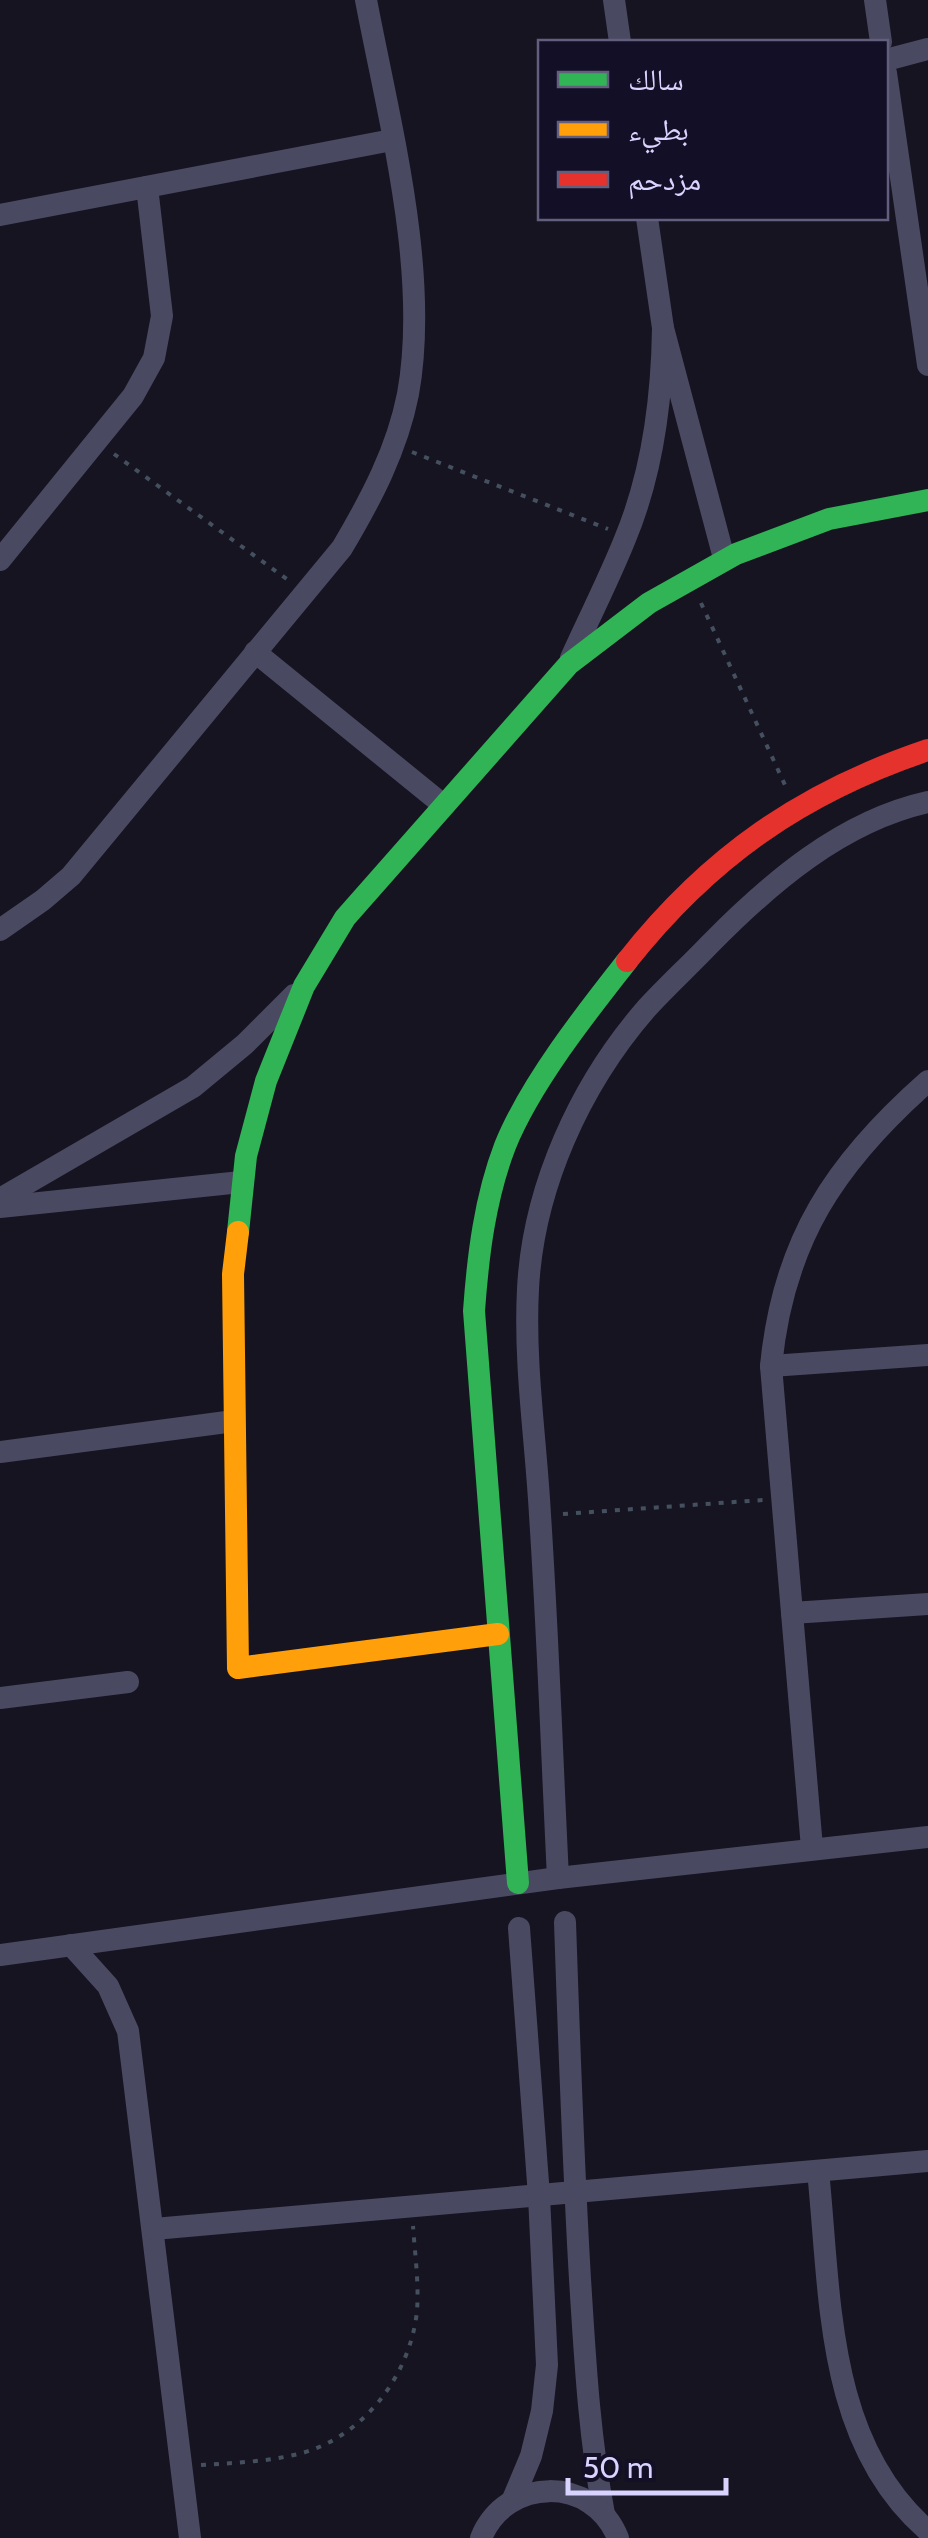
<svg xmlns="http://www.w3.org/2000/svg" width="928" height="2538" font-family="Cabin,'Noto Naskh Arabic',sans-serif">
<rect width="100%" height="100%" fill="#161421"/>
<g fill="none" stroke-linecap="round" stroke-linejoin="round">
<g stroke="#44505f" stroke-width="4" stroke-dasharray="5 8" stroke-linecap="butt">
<path d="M412,452L608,529"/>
<path d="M114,454L288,580"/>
<path d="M701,603L785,785"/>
<path d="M563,1514L763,1500"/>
<path d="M201,2465C232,2463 263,2462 294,2455C360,2441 410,2378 417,2311C419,2284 415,2254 413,2226"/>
</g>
<g stroke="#4a4962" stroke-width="22">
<path d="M614,0L620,42"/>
<path d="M875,0L881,42"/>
<path d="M886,60L928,49"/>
<path d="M886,73L928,365"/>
<path d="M0,215L392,140"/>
<path d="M647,218L663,328L724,558"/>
<path d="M0,560L133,396L154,358L162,316L147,187"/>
<path d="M255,652L442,804"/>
<path d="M571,658C589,618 609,579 625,539C653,472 662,399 663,328"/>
<path d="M0,930L43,900L71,876L342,548C371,499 397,450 408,394C430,273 389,121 366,0"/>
<path d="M0,1199L193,1087L245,1044L294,995"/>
<path d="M0,1207L241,1182"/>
<path d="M771,1366L928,1355"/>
<path d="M0,1452L234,1421"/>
<path d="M792,1613L928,1604"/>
<path d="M0,1698L128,1682"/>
<path d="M812,1848L771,1366C783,1241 835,1163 928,1081"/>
<path d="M558,1878C552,1757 548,1636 540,1515C536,1440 524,1365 528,1289C533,1188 580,1085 646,1009C666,987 689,966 710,944C770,883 842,821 928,802"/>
<path d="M565,1922C569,2041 573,2160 580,2279C585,2358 589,2436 604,2514"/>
<path d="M71,1945L108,1986L128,2031L190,2538"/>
<path d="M0,1955L558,1878L928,1837"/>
<path d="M818,2171C831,2296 825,2442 928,2531"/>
<path d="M154,2229L928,2161"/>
<path d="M513,2499L531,2456L542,2411L547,2365L539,2196L519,1928"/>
<path d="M481,2538C506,2476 593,2475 618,2538"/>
</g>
<g stroke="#30b455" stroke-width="22">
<path d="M238,1232L246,1156L266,1081L304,986L345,918L569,664L649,603L736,554L829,519L928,500"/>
<path d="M518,1883L474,1311C478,1255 485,1198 505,1146C530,1084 586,1013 627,961"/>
</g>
<path stroke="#ff9f0a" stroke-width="22" d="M238,1232L233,1274L238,1668L498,1634"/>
<path stroke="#e5322d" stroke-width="22" d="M627,961C710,856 803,792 928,750"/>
</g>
<rect x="538" y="40" width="350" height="180" fill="#130f26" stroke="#625e7d" stroke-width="2.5"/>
<rect x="558" y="72" width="50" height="15" fill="#30b455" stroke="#625e7d" stroke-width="2.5"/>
<text x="628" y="90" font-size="30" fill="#d9d4ff">سالك</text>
<rect x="558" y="122" width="50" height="15" fill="#ff9f0a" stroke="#625e7d" stroke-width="2.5"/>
<text x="628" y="140" font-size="30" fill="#d9d4ff">بطيء</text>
<rect x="558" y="172" width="50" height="15" fill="#e5322d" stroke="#625e7d" stroke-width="2.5"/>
<text x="628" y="190" font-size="30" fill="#d9d4ff">مزدحم</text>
<path d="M568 2478v15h158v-15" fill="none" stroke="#d9d4ff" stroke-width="5"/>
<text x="583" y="2478" font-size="30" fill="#d9d4ff" stroke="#130f26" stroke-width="8" paint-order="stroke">50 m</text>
</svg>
